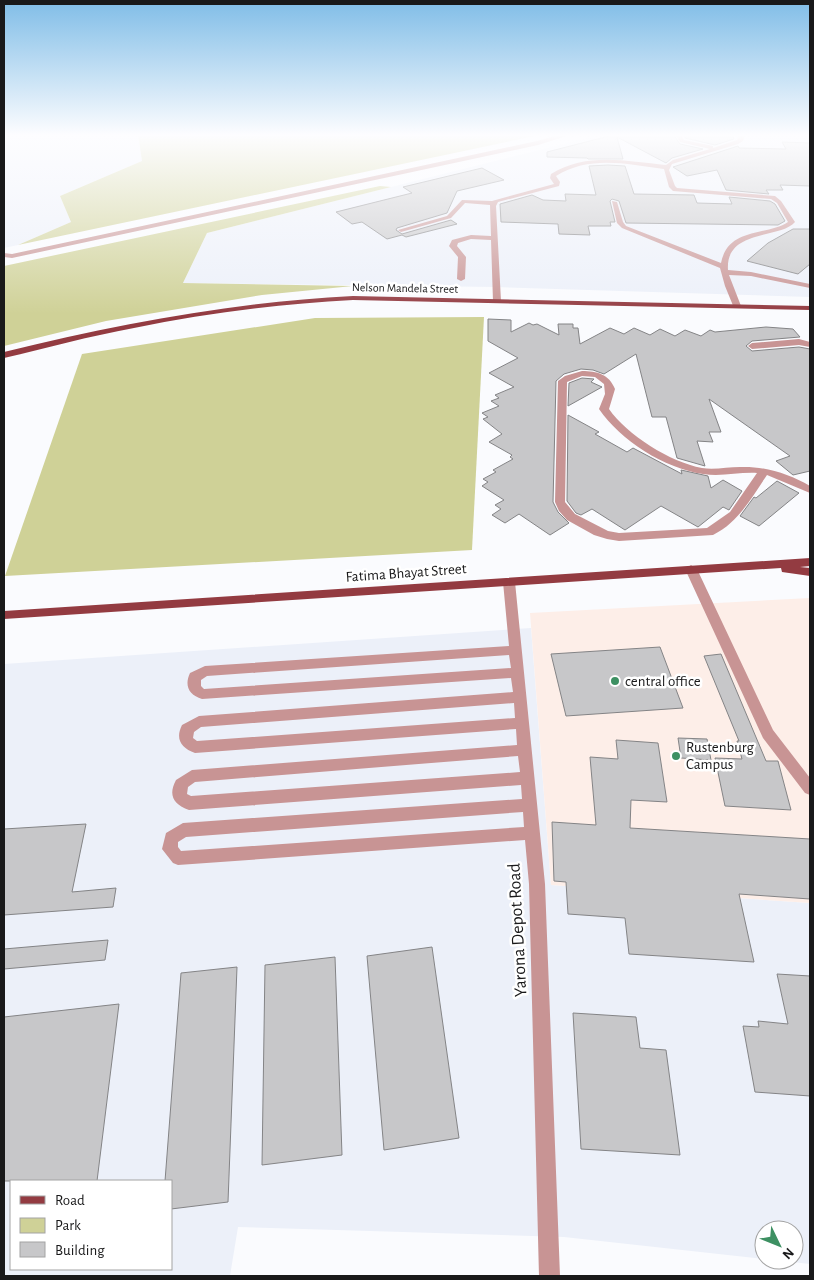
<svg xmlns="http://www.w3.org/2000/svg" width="814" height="1280" font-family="'Alegreya Sans',sans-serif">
<rect width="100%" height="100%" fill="#fafbfe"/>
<g fill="#ecf0f9" fill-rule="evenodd">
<path d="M4,134H138L142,161L60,196L71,222L18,245L4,248Z"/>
<path d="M603,134H810V297L496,287L183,283L207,233Z"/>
<path d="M531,628L551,885L810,903V1264L774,1260H794V1230H764V1259L564,1237L238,1227L230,1276H4V664ZM11,1181H171V1269H11Z"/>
</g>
<path fill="#fdeee8" d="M810,598V903L551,885L530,613Z"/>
<g fill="#cfd197">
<path d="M138,134H544L18,245L71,222L60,196L142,161Z"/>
<path d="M380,186L391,187L207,233L183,283L353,286L262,295L106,321L4,346V266Z"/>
<path d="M484,317L472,550L5,576L82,354L315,318Z"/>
</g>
<g fill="#c7c7c9" stroke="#848486">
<path d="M611,134H673L680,144L703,149L672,158L666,163L617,137L623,159H588L587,158L547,157V152L613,135Z"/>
<path d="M683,134H732L734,139L715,145L685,138Z"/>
<path d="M782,142L810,143V186L780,185L783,190H766L769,194L726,190L717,170L687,176L673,167L738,146L739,148L786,149Z"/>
<path d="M608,165L625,166L634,194L694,195L697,203L732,204L729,197L770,201L775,204L785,221L778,225L626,223L619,201L612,199L610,201L615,222H610L611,226H588L590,235L559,234L558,224L501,222L500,204L532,195L543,200L566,201L565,194L596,195L589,166Z"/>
<path d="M482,168L504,180L457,191L447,213L397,228L396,230L402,234L451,220L457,224L406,237L402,235L387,239L362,222L352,224L336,212L412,193L403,187Z"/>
<path d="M793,229H810V264L798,274L747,261L768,243Z"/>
<path d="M488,319L511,320V332L529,323L533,325L537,324L559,335L558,324H573V328H578L580,344L610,328L624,334L634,328L650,335L660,329L675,336L685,330L701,336L710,330L715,332L766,327L793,329L800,337L752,341L746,346L752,351L799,347L810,349V471L793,475L776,461L790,456L709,399L721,432H709L713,442L697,441L705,466L677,458L666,417H652L636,354L604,374L593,370L581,369L564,374L556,381L553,502L558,512L569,523L550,535L519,514L505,523L492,515L501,509L495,505L504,500L482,486L488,482L483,479L496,472L493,470L513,459L510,457L512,455L489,442L502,434L483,419L488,417L482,413L499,406L491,401L499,398L495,395L514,387L489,373L518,358L488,341Z"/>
<path d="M582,378L594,379L591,382L602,387L568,406L569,383Z"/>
<path d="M568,415L599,432L595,434L627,452L633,448L682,474L681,470L708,476L711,488L723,480L742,491L729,510L723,507L698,527L661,506L625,530L592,509L581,515L576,513L567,501Z"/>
<path d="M777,481L799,493L759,526L740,516L754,497L756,498Z"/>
<path d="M660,647L683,708L566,716L551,654Z"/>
<path d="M721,654L766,761H778L791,810L725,806L715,758L742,759L737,741H739L704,656Z"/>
<path d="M678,738L707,739L711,760L681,758Z"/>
<path d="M616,740L658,743L667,802L631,800L630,828L810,839V899L739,894L754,962L629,954L625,918L568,914L566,882L554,881L552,822L596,825L590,757L618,759Z"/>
<path d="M86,824L72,892L116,888L113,907L4,915V829Z"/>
<path d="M108,940L105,960L4,969V949Z"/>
<path d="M432,947L459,1138L384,1150L367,956Z"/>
<path d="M335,957L342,1155L262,1165L265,965Z"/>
<path d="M237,967L228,1202L171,1209V1181H165L181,973Z"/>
<path d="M777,974L810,976V1096L755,1092L743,1026L759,1027L758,1021L788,1024Z"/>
<path d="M119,1004L97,1181H4V1017Z"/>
<path d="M573,1013L636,1017L640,1048L666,1050L680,1155L581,1149Z"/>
</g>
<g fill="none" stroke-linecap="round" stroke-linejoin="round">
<g fill="#c89494" fill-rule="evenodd">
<path d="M562,134H573L538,145L12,258L4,257V253L12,254L537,141Z"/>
<path d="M675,134H681L684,140L713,146V148L737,140L739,134H745L743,141L738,144L672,164L669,170L675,186L677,188L775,196L781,201L795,222C781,239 725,229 728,270L751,272L810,284V288L751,276L729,275L741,306L734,308L725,286L720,268L622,228L617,223L612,201L617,202L623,222L626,226L721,263C728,227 767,236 788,222L777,203L771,199L673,191L669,187L664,169C627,164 589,155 556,176L560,182L559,186L498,202L496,206L501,301L497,303L493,301L491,240L471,239L458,243L457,246L466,257L465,279L461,281L457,279L458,257L449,246L452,240L471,235L491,236L490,205L465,203L451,218L401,232L398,230L447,216L462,200L492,201L554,184L550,178L551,174C586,152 626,161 666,165L673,160L710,149L680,142Z"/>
<path d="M799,339L810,342V347L799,345L752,349L748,346L752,343Z"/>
<path d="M582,371C597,371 609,374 615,389L609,409C627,435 670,462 702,468C714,470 728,467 740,467C765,466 789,474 810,486V493L767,475C751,498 739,522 713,535L619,541L607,539L594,535L567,520L559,511L555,502L558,381L565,376ZM582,376L595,377L604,384L605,394L599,409C621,441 664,468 703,474C721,477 739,472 757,473L730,512L707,528L619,533L608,531L575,514L565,502L567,382Z"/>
<path d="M691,565L697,569L773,730L810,778V795L805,793L763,738L685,569Z"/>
<path d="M509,578L515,582L545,884L560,1276H539L529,884L525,840L178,865L173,863L162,849L166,833L183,823L522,799L521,785L189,810C173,804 168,795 176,780L192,770L517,745L516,729L195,753C181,748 175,739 182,725L199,716L513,692L511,678L202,699C189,695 184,686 190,673L205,666L509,646L503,582ZM509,655L511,668L204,689L201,686V680L207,676ZM514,703L515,718L197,741L193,738L194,732L201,727ZM518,756L520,772L191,796L187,794L188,787L195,782ZM523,812L524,827L181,851L178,847V842L186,837Z"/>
</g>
<g fill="#933b41" fill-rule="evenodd">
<path d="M353,296L810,306V310L353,300C279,304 206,313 134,328C90,336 47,348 4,358V352C119,324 234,302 353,296Z"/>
<path d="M810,558V566L800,567L810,568V576L782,572L781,568L4,619V611Z"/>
</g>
</g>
<linearGradient id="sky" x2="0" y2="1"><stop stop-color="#80bde7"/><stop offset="0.43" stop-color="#fdfdff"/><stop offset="1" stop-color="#fdfdff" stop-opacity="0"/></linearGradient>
<rect width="814" height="314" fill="url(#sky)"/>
<g fill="#3d9062" stroke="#fff" stroke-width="2">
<circle cx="615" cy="681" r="5"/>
<circle cx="676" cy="756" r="5"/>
</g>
<g text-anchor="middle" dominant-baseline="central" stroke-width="5" stroke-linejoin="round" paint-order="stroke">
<g font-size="12" fill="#19191a" stroke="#fff">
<text transform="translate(405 288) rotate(1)">Nelson Mandela Street</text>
</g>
<g font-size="15" fill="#19191a" stroke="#fff">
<text transform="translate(406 573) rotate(-4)">Fatima Bhayat Street</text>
</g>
<g font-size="15" fill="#19191a" stroke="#fff" text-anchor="start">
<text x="625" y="681">central office</text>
<text x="686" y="747">Rustenburg<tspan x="686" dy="17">Campus</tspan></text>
</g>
<g font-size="18" fill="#19191a" stroke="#fff">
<text transform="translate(518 930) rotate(-93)">Yarona Depot Road</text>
</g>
</g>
<rect width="814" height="1280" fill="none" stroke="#19191a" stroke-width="10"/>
<rect x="10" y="1180" width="162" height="90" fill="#ffffff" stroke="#a3a3a3"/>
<rect x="20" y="1196" width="25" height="8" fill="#933b41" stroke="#a3a3a3"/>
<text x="55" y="1205" font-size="15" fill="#19191a">Road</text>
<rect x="20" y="1218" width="25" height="15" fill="#cfd197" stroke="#a3a3a3"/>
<text x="55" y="1230" font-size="15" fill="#19191a">Park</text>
<rect x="20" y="1242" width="25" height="15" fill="#c7c7c9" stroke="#a3a3a3"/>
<text x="55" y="1255" font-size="15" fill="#19191a">Building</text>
<g transform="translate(779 1245) rotate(133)"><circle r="24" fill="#ffffff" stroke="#a3a3a3"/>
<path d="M0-4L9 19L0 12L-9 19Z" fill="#3d9062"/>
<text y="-8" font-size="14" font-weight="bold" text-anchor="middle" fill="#19191a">N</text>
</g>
</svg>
